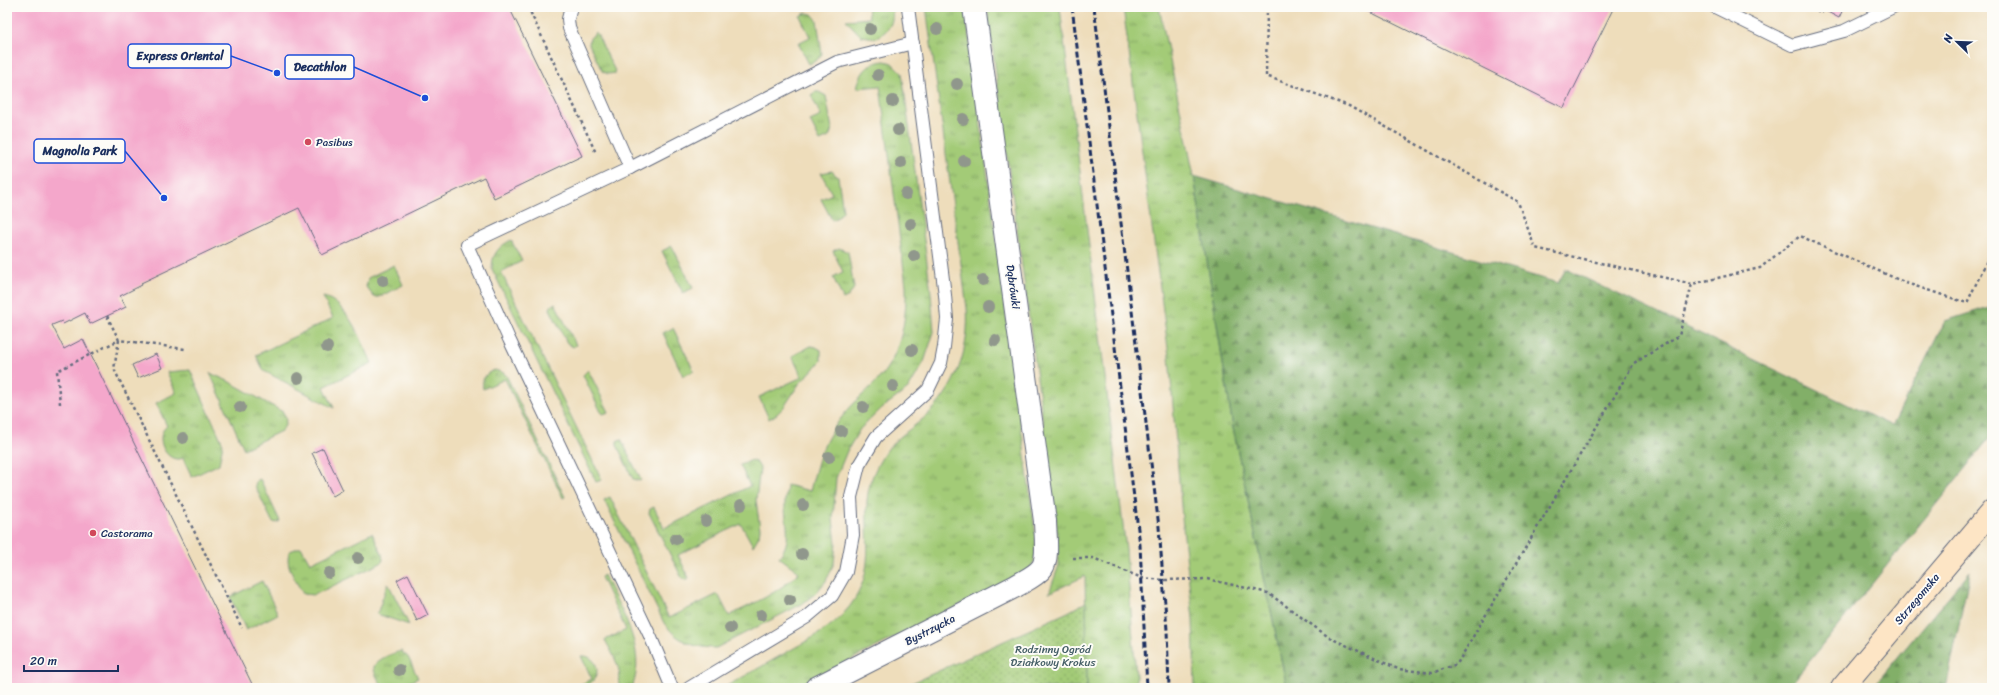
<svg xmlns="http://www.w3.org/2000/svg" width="1999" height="695" font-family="Sriracha,sans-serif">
<defs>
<pattern id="grass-tufts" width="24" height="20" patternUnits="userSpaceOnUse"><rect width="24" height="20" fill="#a3cb77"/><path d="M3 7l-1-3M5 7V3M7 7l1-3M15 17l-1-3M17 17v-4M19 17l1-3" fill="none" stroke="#84a565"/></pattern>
<pattern id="forest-firs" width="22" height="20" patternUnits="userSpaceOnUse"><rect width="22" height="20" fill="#82af68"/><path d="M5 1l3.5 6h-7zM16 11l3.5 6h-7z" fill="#6a8f59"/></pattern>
<pattern id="garden-dots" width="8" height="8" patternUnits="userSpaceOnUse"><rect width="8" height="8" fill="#a3cb77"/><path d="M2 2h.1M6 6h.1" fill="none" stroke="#84a565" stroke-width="1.8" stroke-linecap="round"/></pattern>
</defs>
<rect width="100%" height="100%" fill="#fdfcf7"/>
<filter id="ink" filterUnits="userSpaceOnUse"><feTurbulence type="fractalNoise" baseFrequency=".025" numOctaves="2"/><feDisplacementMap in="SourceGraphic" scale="8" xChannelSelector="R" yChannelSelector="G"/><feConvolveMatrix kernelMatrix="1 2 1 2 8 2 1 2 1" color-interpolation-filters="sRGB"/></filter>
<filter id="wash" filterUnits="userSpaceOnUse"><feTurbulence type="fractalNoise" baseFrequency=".012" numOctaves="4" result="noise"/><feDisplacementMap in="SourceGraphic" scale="16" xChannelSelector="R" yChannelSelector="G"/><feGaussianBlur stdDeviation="0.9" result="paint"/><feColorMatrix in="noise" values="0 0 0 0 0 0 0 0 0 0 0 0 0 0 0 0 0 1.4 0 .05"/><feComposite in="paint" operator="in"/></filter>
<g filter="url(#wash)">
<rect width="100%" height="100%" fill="#edb"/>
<g fill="url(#grass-tufts)" stroke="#5f7d6a">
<path d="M868,7H892C894,23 890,30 876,38L861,36L846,20L869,18Z"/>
<path d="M926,7H965L1036,538L1034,562L1028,571L794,688H723C745,676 766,664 787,652C810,639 833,628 850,606C876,571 865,540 867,501C868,487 873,473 880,461C890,441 908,432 925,417C956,390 970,349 967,308Z"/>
<path d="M987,7H1060L1126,550L1137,688H1087L1085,576L1049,593L1059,565L1056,518Z"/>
<path d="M1123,7H1159L1194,176L1233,428L1287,688H1195L1193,619L1182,518L1169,356Z"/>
<path d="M806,13L812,14L817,20L822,54L817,60L809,64L798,43L810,37L800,16Z"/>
<path d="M596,32L616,73L608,74L602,71L589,44L590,38Z"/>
<path d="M885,61L892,63L902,73L931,293L934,332L924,362L908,389L882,408L860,429L847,451L836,478L833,519L836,543L834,563L826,581L816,593L802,604L716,648C694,648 678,642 664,623L604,500L610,497L669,618L718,594L729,616C755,602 778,594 799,572L779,557C794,539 784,522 785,501C785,496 787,490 787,485L810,491C816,468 821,447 834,428C845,411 858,399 873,385C900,359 907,322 906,286L880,86L857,88C860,73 868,62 885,61Z"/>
<path d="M815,92H819L826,96L832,129L829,137L820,141L810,121L821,116L811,95Z"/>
<path d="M832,171L838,177L843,211L838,217L832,220L821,199L832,194L821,173Z"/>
<path d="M511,240L522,261L501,272L602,480L596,482L492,269C492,254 498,247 511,240Z"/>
<path d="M672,246L693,288L683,293L662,251Z"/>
<path d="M839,248L848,252L854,288L849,296L843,299L833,277L843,272L833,251Z"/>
<path d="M394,265L403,285L379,297H374L366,287L368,278Z"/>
<path d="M323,297C347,301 363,344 372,363L324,387L334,408L264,371L256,355L333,318Z"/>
<path d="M555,303L576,345L573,347L567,343L550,309L551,306Z"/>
<path d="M673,328L694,371L683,376L663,333Z"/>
<path d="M811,346L816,347L821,350V361L799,384L784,407L777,414L769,419L759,397L802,377L792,356Z"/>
<path d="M190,370L223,444L219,464L192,477L183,458C166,465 153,436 167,426L156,403L176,393L167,372Z"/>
<path d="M495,370L504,373L507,377L565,497L563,498L505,379L483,389C481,379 485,373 495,370Z"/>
<path d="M588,370L609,412L603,414L601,412L583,375Z"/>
<path d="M210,373L228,381L283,412C287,419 287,425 281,431L244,449Z"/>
<path d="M621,439L641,480L640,481L633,479L617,445V441Z"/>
<path d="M752,460L757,463L760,468L756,500L760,529L759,536L753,546L741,524L678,555L689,578L686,580L682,578L649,513L650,509L654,507L664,528L675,523L750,486L740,465Z"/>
<path d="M260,479L280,521L276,523L272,521L255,486L256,481Z"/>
<path d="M372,533L382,554L383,560L381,563L314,595L303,594C297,582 283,564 290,551L301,547L310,563Z"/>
<path d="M604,575C620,610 648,648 632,688H618C624,671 613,655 605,640L626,630L601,577Z"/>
<path d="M262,581L278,614L246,630L230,597Z"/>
<path d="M388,583L409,625L377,614Z"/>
<path d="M401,651L408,657L418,678L398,688H383C380,683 376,676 374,670C372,660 394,653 401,651Z"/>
<path d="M581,656C601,654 606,688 573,688L592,679Z"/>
</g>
<g fill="url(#forest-firs)" stroke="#4e6f63">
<path d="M1194,176L1558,283L1566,269L1892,426L1945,321L1992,306V435L1788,688H1287L1233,428Z"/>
<path d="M1970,571L1946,688H1872Z"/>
</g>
<path fill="url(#garden-dots)" stroke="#5f7d6a" d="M1086,602L1087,688H901L1068,612Z"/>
<g id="blocks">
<g fill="#f4a7cb">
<path d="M7,7H509L582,156L494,198L484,177L322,255L299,208L141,283L142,285L120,296L126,307L90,324L85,313L63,324L62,321L52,325L64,349L83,339L254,688H7Z"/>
<path d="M1360,7H1614L1564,108Z"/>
<path d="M1818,7H1844L1839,18Z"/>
<path d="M156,354L162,368L138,378L132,365Z"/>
<path d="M323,448L343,490L333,496L312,453Z"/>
<path d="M408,574L428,615L417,621L397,580Z"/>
</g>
</g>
</g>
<g filter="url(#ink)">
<use href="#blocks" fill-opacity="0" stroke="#656c7f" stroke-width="1"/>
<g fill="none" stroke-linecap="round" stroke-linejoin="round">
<defs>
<g id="service">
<path d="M571,7L568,19L569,28L630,168"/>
<path d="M1715,7L1792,45L1844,31L1893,7"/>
<path d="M672,688L651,638L509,339L467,245L630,168L837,62L913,43"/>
<path d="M689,688L807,617L832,596L846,572L853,535L851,497L859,465L876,437L928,390L941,363L944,347L947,319L945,295L908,7"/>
</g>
<path id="minor" d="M816,688L1016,586C1024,581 1036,576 1042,568C1049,558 1045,533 1045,521L974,7"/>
<path id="secondary" d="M1842,688L1992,511"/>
</defs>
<use href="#service" stroke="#656c7f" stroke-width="14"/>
<use href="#minor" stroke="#656c7f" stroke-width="24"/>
<use href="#secondary" stroke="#656c7f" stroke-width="24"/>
<g stroke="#656c7f" stroke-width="2.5" stroke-dasharray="3 3" stroke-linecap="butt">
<path d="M528,7L596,153"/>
<path d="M1267,7L1266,76L1349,106L1518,202L1535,248L1692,284L1760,268L1800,236L1906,283L1967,303L1992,250"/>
<path d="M1811,7L1822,13"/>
<path d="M107,316L119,340L185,349"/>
<path d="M119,340L114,369L242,628"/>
<path d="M60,404L57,371L119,340"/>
<path d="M1073,558H1093L1142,578L1163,580L1207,579L1268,593L1330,638L1398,669L1432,673L1457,664L1634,363L1679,336L1692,284"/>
</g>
<use href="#service" stroke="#fff" stroke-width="12"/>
<use href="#minor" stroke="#fff" stroke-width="22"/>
<use href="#secondary" stroke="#fde5c5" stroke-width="22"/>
<g stroke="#1b2f5e" stroke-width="3" stroke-dasharray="6 3" stroke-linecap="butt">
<path d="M1072,7L1140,545L1147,688"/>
<path d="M1094,7L1159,527L1167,630L1169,688"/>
</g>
</g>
<g fill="#90978c">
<circle cx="870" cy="29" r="6"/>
<circle cx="937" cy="29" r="6"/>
<circle cx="878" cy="75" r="6"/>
<circle cx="957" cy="84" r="6"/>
<circle cx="893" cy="101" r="6"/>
<circle cx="963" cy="119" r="6"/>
<circle cx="898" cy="130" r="6"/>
<circle cx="964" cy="161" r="6"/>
<circle cx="901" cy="163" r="6"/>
<circle cx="906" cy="194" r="6"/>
<circle cx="911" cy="224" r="6"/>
<circle cx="914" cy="256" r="6"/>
<circle cx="383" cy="280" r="6"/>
<circle cx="983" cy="280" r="6"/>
<circle cx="988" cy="307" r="6"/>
<circle cx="995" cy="340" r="6"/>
<circle cx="327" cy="347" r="6"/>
<circle cx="912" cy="350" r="6"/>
<circle cx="298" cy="378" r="6"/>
<circle cx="893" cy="386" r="6"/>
<circle cx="240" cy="407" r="6"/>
<circle cx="863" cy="407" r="6"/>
<circle cx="841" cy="431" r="6"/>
<circle cx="183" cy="438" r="6"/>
<circle cx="829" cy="457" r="6"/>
<circle cx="741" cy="505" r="6"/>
<circle cx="803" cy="505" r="6"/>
<circle cx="706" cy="521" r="6"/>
<circle cx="676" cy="539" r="6"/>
<circle cx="802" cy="554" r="6"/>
<circle cx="358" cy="558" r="6"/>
<circle cx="329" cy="573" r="6"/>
<circle cx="790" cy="600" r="6"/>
<circle cx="761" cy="615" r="6"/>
<circle cx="730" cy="628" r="6"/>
<circle cx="399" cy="670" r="6"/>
</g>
</g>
<g fill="#d1495b" stroke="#fdfcf7" stroke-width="1.5">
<circle cx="308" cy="142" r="4"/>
<circle cx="93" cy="533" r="4"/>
</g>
<g text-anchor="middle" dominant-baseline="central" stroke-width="4" stroke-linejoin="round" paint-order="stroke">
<g font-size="11" fill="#1b2f5e" stroke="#fdfcf7" text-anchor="start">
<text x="316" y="142">Pasibus</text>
<text x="101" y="533">Castorama</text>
</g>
<g font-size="11" fill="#1b2f5e" stroke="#fdfcf7">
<text transform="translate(1013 287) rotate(82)">Dąbrówki</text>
<text transform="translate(1917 599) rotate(-50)">Strzegomska</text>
<text transform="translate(930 630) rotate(-27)">Bystrzycka</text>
</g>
<g font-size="11" fill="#445e66" stroke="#fdfcf7">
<text x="1053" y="649">Rodzinny Ogród<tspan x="1053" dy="13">Działkowy Krokus</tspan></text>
</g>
</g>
<path fill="none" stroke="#1d4ed8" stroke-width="1.5" d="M277 73L231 56M425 98L354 67M164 198L125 151"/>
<g fill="#1d4ed8" stroke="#fdfcf7" stroke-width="1.5">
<circle cx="277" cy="73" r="4"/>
<circle cx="425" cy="98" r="4"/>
<circle cx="164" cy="198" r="4"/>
</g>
<g fill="#fdfcf7" stroke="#1d4ed8" stroke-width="1.5">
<rect x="128" y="44" width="103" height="24" rx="4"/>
<rect x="285" y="55" width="69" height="24" rx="4"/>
<rect x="34" y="139" width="91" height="24" rx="4"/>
</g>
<g font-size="12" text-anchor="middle" font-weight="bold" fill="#1b2f5e">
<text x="180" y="60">Express Oriental</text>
<text x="320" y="71">Decathlon</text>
<text x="80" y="155">Magnolia Park</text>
</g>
<rect width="1999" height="695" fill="none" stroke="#fdfcf7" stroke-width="24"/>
<g transform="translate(1957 42) rotate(293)" stroke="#fdfcf7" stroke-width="3" paint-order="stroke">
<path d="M0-3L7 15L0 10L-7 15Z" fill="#1b2f5e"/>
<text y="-6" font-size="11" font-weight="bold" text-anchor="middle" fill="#1b2f5e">N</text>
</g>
<path d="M24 665v6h94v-6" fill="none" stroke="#1b2f5e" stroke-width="2"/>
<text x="30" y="665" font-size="12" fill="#1b2f5e" stroke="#fdfcf7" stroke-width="3" paint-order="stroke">20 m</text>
</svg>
